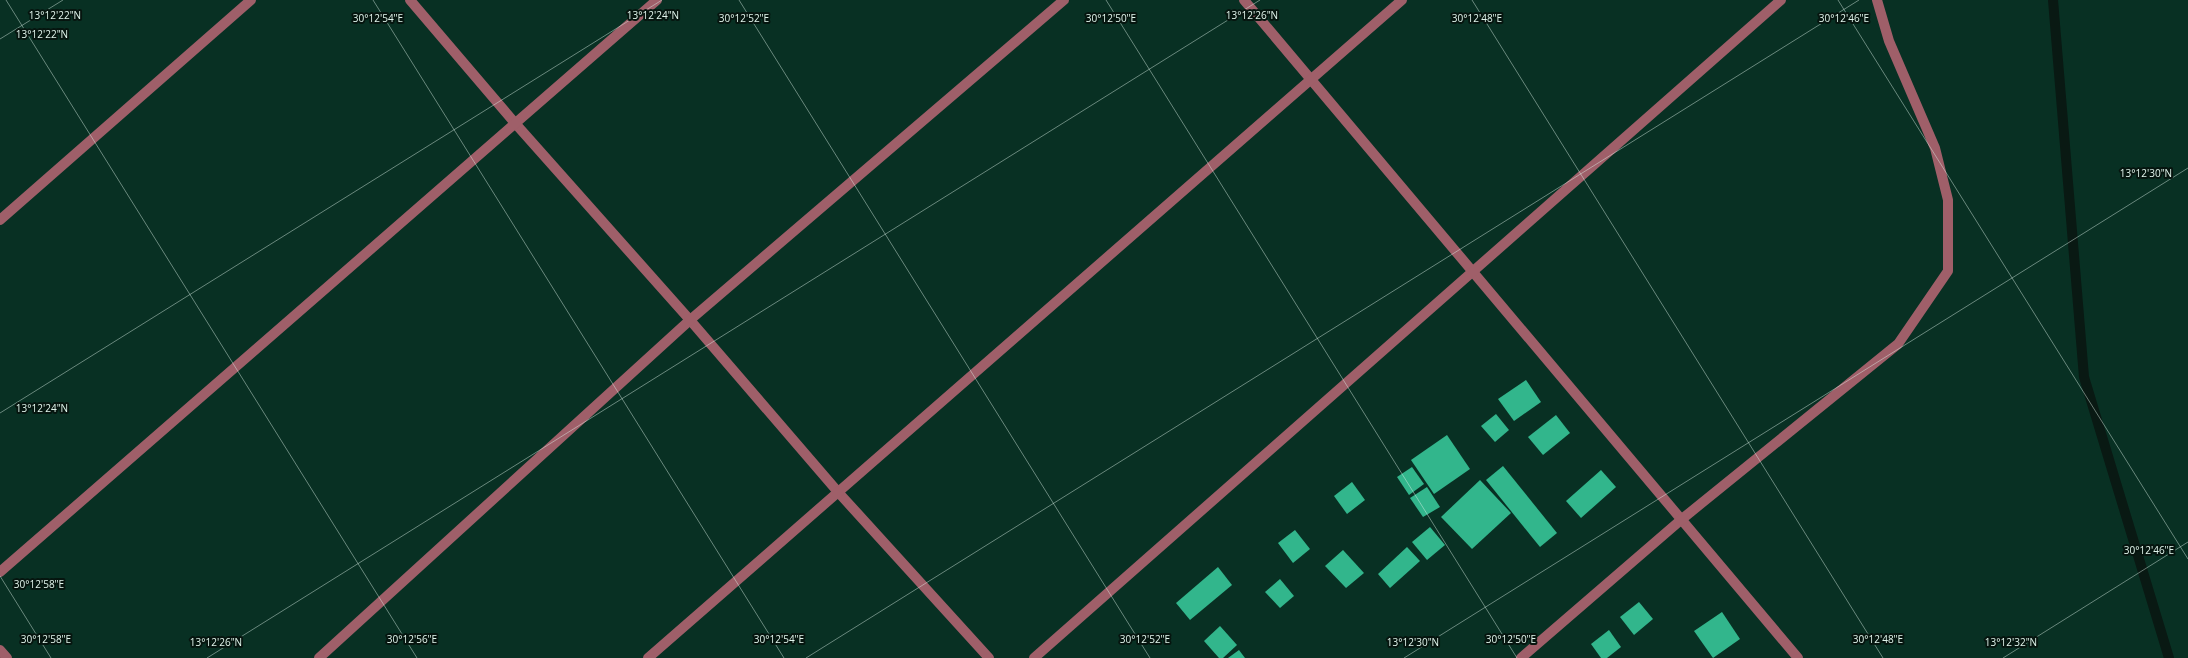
<svg xmlns="http://www.w3.org/2000/svg" width="2188" height="658" font-family="'Open Sans',sans-serif">
<rect width="100%" height="100%" fill="#083023"/>
<g fill="none" stroke-linecap="round" stroke-linejoin="round">
<path stroke="#091913" stroke-width="10" d="M2053,0L2084,377L2169,658"/>
</g>
<g fill="#32b68c">
<path d="M1526,380L1541,402L1514,421L1498,399Z"/>
<path d="M1496,414L1509,430L1495,442L1481,426Z"/>
<path d="M1556,415L1570,433L1543,455L1528,437Z"/>
<path d="M1447,435L1470,469L1434,494L1411,460Z"/>
<path d="M1503,466L1557,533L1540,547L1486,480Z"/>
<path d="M1412,467L1424,484L1409,495L1397,477Z"/>
<path d="M1601,470L1616,487L1581,518L1566,501Z"/>
<path d="M1480,480L1511,513L1472,549L1441,517Z"/>
<path d="M1352,482L1365,500L1347,514L1334,496Z"/>
<path d="M1427,487L1440,507L1423,517L1410,498Z"/>
<path d="M1430,527L1445,545L1427,560L1412,542Z"/>
<path d="M1295,530L1310,549L1293,563L1278,543Z"/>
<path d="M1407,547L1420,561L1390,588L1378,574Z"/>
<path d="M1343,550L1364,573L1346,588L1325,566Z"/>
<path d="M1218,567L1232,585L1190,620L1176,603Z"/>
<path d="M1280,579L1294,596L1280,608L1265,592Z"/>
<path d="M1639,602L1653,619L1634,635L1620,617Z"/>
<path d="M1722,612L1740,639L1713,658L1694,631Z"/>
<path d="M1220,626L1237,645L1223,658H1219L1204,641Z"/>
<path d="M1609,630L1621,647L1607,658H1601L1591,644Z"/>
<path d="M1239,650L1245,658H1228Z"/>
</g>
<g fill="none" stroke-linecap="round" stroke-linejoin="round">
<g stroke="#9f5f69" stroke-width="10">
<path d="M410,0L514,122L690,320L838,492L989,658"/>
<path d="M1244,0L1798,658"/>
<path d="M0,220L251,0"/>
<path d="M0,572L657,0"/>
<path d="M0,650L7,658"/>
<path d="M319,658L690,320L1064,0"/>
<path d="M648,658L1402,0"/>
<path d="M1034,658L1781,0"/>
<path d="M1521,658L1682,519L1898,344L1948,271V200L1935,148L1889,41L1877,0"/>
</g>
</g>
<path fill="none" stroke="#e1f5ec" stroke-width="1" stroke-opacity="0.45" d="M6,0L417,658M373,0L784,658M739,0L1150,658M1106,0L1517,658M1472,0L1883,658M1838,0L2188,559M0,39L63,0M0,413L662,0M0,576L51,658M207,658L1260,0M806,658L1859,0M1404,658L2188,168M2003,658L2188,542"/>
<g font-size="10" text-anchor="middle" fill="#e1f5ec" stroke="#06150f" stroke-width="4" stroke-linejoin="round" paint-order="stroke">
<text x="55" y="19">13°12'22"N</text>
<text x="1252" y="19">13°12'26"N</text>
<text x="653" y="19">13°12'24"N</text>
<text x="378" y="22">30°12'54"E</text>
<text x="744" y="22">30°12'52"E</text>
<text x="1111" y="22">30°12'50"E</text>
<text x="1477" y="22">30°12'48"E</text>
<text x="1844" y="22">30°12'46"E</text>
<text x="42" y="38">13°12'22"N</text>
<text x="2146" y="177">13°12'30"N</text>
<text x="42" y="412">13°12'24"N</text>
<text x="2149" y="554">30°12'46"E</text>
<text x="39" y="588">30°12'58"E</text>
<text x="46" y="643">30°12'58"E</text>
<text x="412" y="643">30°12'56"E</text>
<text x="779" y="643">30°12'54"E</text>
<text x="1145" y="643">30°12'52"E</text>
<text x="1511" y="643">30°12'50"E</text>
<text x="1878" y="643">30°12'48"E</text>
<text x="216" y="646">13°12'26"N</text>
<text x="1413" y="646">13°12'30"N</text>
<text x="2011" y="646">13°12'32"N</text>
</g>
</svg>
